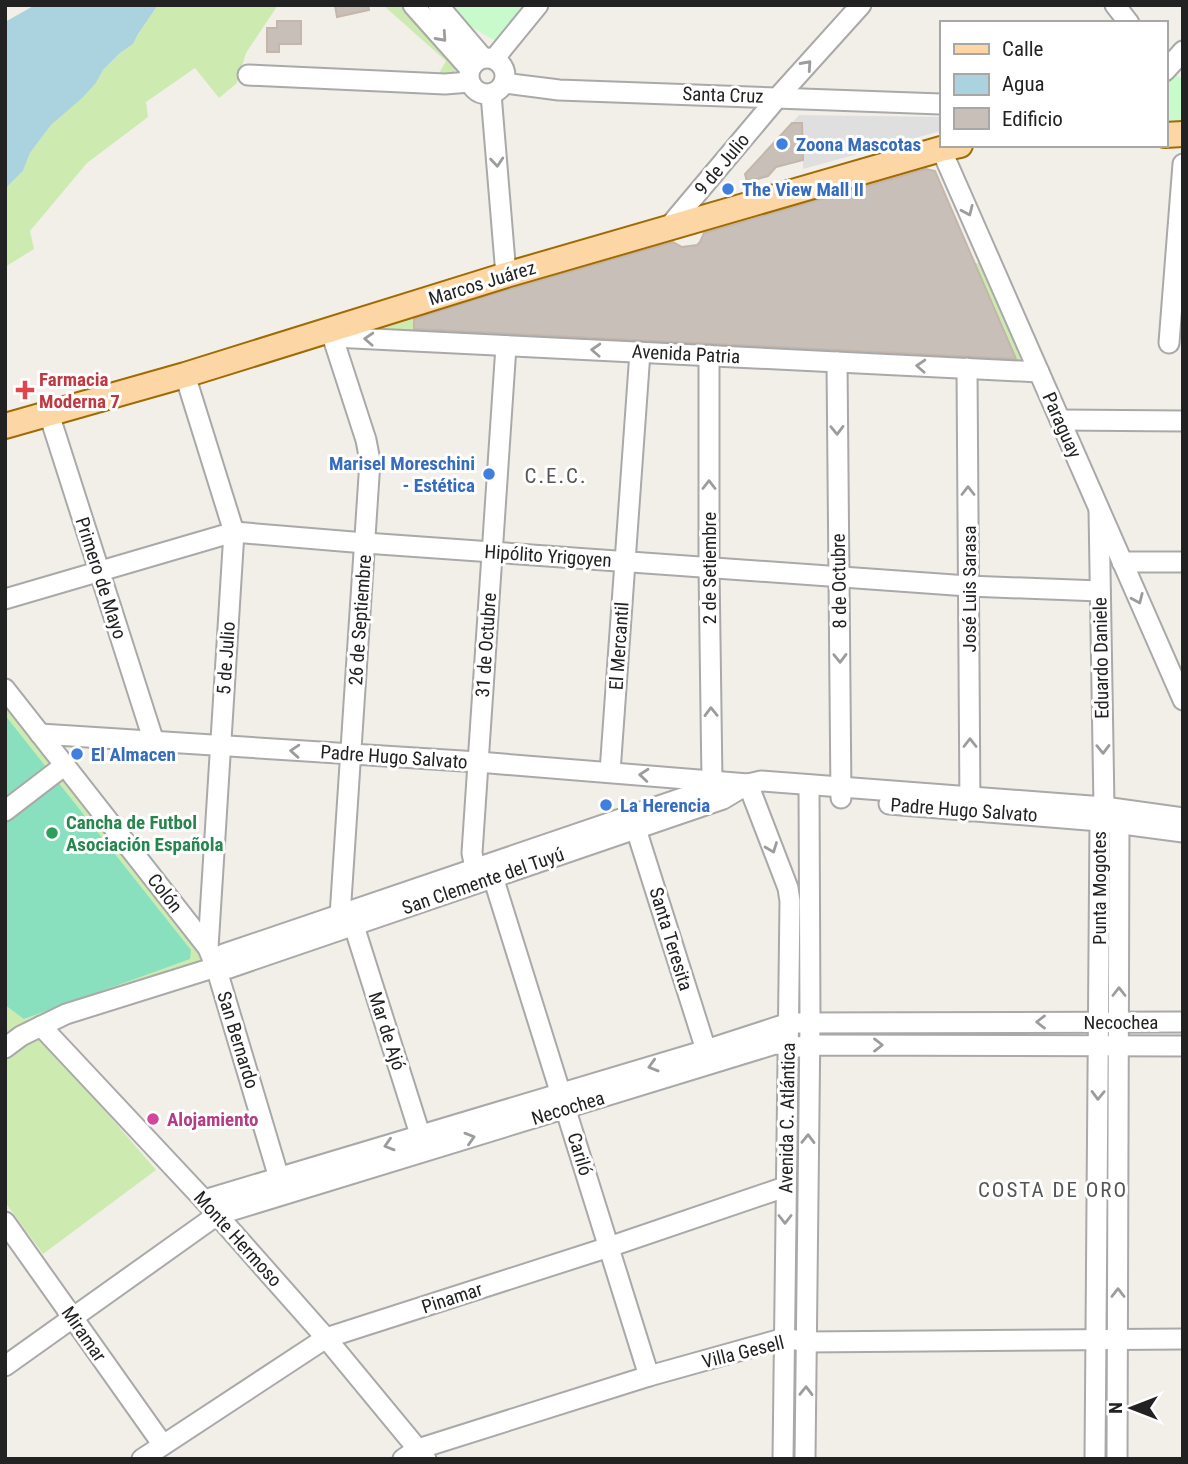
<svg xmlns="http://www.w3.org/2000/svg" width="1188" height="1464" font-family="'Roboto Condensed',sans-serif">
<rect width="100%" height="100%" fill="#f2efe9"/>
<path fill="#e0dfdf" d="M799,115L941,117V131L803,169L802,123H792Z"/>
<g fill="#cdebb0">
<path d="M158,5H278L246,53L237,83L219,98L195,68L146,102L148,117L87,163L30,231L34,249L5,267V189L23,171L30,153L51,125L96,83L103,70L120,53L133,44L138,34Z"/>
<path d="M383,5H403L455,63L456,67L455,72L437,77L446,61Z"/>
<path d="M980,262L1021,358L1020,363L413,335L362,329L412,313L414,332L1012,360L1015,356L975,264Z"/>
<path d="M5,701L203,953L204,960L202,963L5,1040V1005L25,1019L191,950L5,715Z"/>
<path d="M34,1039L40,1040L51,1048L156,1170L43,1254L5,1202V1058L23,1044Z"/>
</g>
<g fill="#c8facc">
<path d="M449,5H526L499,38L494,40L468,25Z"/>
<path d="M1174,73L1183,80V125L1165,126V83Z"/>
</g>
<path fill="#88e0be" d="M5,715L191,950L190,959L24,1019L5,1005Z"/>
<path fill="#aad3df" d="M35,5H158L138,34L133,44L120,53L103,70L96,83L82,98L51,125L30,153L23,171L5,189V22Z"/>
<g fill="#c7bfb8" stroke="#c4b6ab" stroke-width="2">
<path d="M335,5H368L369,10L337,17Z"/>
<path d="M277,21H301V44H279V52H267V28H277Z"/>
<path d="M792,123H802L803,160L776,167L768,176L747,182L745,174Z"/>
<path d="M926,169L935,171L1016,359L414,329V319L510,289L673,242L682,247L697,245L700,242L704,233Z"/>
</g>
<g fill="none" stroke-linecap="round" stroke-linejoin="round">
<defs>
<g id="minor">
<path d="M413,5L470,69"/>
<path d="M438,5L483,58"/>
<path d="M1115,5L1129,23"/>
<circle cx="487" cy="76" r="18"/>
<path d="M494,59L538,5"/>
<path d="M1165,71L1183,51"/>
<path d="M248,75L445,84L470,82"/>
<path d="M504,83L559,90L941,104"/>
<path d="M491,94L506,275"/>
<path d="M941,149L1183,700"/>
<path d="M667,229L778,97L861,5"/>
<path d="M330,329L366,440L370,461L340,916L354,926L424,1147"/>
<path d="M333,337L1039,372"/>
<path d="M1169,343L1183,164"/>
<path d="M506,346L472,853L475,868L493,877L649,1376"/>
<path d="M709,355V568L712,781L718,790"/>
<path d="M837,362L841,798"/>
<path d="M967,368L970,811"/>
<path d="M185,375L234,532L208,948"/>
<path d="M49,414L154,742"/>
<path d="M1060,420L1183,421"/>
<path d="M1122,562H1183"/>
<path d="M5,599L234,532L365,543L968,586L1100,591"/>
<path d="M5,689L208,948L216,967L282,1188"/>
<path d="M40,734L478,762L748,784L761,781L1104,807L1183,818"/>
<path d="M610,772L640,352"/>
<path d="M748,784L788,888L790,901L783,1459"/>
<path d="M889,804L1100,821L1183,832"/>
<path d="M1104,807L1119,823L1117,1459"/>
<path d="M5,811L65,765"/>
<path d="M636,829L706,1050"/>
<path d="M216,967L224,954L706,790L712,781"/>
<path d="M41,1026L204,1200L326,1338L426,1459"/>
<path d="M5,1048L21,1036L66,1014L216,967L229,968L723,799L748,784"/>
<path d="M204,1200L706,1050L789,1023L1183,1022"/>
<path d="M5,1222L163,1445"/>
<path d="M5,1366L217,1215L775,1044C788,1044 797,1050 809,1045L1183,1046"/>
<path d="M142,1459L326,1338L609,1247L785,1187"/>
<path d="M403,1459L418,1449L649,1376L785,1338L806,1342L1183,1339"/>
<path d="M805,1459L810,1021L809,785"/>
<path d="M1095,1459L1100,821L1104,807L1099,510"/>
</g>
<g id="major">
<path d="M1165,135L1183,134"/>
<path d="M5,426L185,375L506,275L941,149L960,145"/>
</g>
</defs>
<use href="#minor" stroke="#a9a9a9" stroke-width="23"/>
<use href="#major" stroke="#a06b00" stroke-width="28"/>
<use href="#minor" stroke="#fff" stroke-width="19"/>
<use href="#major" stroke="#fcd6a4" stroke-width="24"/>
</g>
<defs><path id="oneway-chevron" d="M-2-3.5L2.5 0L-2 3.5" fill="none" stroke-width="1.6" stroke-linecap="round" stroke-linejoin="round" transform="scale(1.75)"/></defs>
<g stroke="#9c9c9c">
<use href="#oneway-chevron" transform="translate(442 37) rotate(48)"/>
<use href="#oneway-chevron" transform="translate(807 65) rotate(-48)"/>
<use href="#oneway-chevron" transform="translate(497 162) rotate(85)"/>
<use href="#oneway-chevron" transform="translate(968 211) rotate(66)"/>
<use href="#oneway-chevron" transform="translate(369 339) rotate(-177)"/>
<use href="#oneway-chevron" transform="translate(596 350) rotate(-177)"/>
<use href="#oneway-chevron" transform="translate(921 366) rotate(-177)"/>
<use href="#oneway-chevron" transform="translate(837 430) rotate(89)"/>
<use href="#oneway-chevron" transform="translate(709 485) rotate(-90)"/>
<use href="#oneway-chevron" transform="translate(968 491) rotate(-90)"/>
<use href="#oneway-chevron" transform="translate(1138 599) rotate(66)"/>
<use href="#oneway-chevron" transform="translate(840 658) rotate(89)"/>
<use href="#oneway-chevron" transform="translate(711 712) rotate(-91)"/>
<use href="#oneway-chevron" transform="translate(970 743) rotate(-90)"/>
<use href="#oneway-chevron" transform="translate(1103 749) rotate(89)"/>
<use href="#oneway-chevron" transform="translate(295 751) rotate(-176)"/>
<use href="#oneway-chevron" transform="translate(644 775) rotate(-175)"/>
<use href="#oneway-chevron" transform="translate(772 848) rotate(69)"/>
<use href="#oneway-chevron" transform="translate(1119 992) rotate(-90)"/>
<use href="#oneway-chevron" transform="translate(1041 1022) rotate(-180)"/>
<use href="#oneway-chevron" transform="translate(878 1045)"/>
<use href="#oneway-chevron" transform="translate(653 1066) rotate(164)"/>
<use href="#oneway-chevron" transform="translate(1098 1095) rotate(91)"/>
<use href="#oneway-chevron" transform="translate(470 1138) rotate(-17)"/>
<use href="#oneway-chevron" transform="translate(808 1139) rotate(-89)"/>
<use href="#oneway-chevron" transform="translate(389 1145) rotate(163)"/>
<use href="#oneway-chevron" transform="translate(785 1219) rotate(90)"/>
<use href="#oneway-chevron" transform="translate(1118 1293) rotate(-90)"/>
<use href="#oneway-chevron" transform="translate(806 1391) rotate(-89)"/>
</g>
<g fill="#3f7fe0" stroke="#fff" stroke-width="2.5">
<circle cx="782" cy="144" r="7"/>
<circle cx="728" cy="189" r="7"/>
<circle cx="489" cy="474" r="7"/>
<circle cx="77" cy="754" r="7"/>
<circle cx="606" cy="805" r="7"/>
</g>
<path fill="#e0444e" stroke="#fff" stroke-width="2.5" d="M21.5 379.5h7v7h7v7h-7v7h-7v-7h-7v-7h7z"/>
<circle fill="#2e9e5b" stroke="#fff" stroke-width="2.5" cx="52" cy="833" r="7"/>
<circle fill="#d1479c" stroke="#fff" stroke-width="2.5" cx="153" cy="1119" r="7"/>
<g text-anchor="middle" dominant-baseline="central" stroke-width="6" stroke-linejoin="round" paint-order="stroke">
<g font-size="19" fill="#222" stroke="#fff">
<text transform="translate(723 95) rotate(2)">Santa Cruz</text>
<text transform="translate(722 164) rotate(-50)">9 de Julio</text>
<text transform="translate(482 283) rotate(-17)">Marcos Juárez</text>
<text transform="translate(686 354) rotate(3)">Avenida Patria</text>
<text transform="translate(1062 425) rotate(66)">Paraguay</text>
<text transform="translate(548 556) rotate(4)">Hipólito Yrigoyen</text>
<text transform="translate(709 568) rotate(-90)">2 de Setiembre</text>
<text transform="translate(101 578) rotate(72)">Primero de Mayo</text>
<text transform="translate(839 581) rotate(-91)">8 de Octubre</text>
<text transform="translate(969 589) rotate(-90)">José Luis Sarasa</text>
<text transform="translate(360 620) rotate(-86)">26 de Septiembre</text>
<text transform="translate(486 645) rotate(-86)">31 de Octubre</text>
<text transform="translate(619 646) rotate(-86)">El Mercantil</text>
<text transform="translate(226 658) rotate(-86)">5 de Julio</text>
<text transform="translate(1101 658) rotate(-91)">Eduardo Daniele</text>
<text transform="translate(394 757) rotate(4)">Padre Hugo Salvato</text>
<text transform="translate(964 810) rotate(4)">Padre Hugo Salvato</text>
<text transform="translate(483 881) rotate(-19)">San Clemente del Tuyú</text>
<text transform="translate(1099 888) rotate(-90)">Punta Mogotes</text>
<text transform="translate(165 893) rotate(52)">Colón</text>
<text transform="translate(671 939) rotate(73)">Santa Teresita</text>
<text x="1121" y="1022">Necochea</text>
<text transform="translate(387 1031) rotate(72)">Mar de Ajó</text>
<text transform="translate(238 1040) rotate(73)">San Bernardo</text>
<text transform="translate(568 1108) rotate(-17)">Necochea</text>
<text transform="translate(787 1118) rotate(-89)">Avenida C. Atlántica</text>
<text transform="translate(580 1154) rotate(73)">Cariló</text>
<text transform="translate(238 1239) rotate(48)">Monte Hermoso</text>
<text transform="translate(452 1298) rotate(-18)">Pinamar</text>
<text transform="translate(84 1334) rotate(55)">Miramar</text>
<text transform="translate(743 1352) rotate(-14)">Villa Gesell</text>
</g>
<g font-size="19" font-weight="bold" fill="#366cbe" stroke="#fff" text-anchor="start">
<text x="796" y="144">Zoona Mascotas</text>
<text x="742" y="189">The View Mall II</text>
<text x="475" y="463" text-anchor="end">Marisel Moreschini<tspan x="475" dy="22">- Estética</tspan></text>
<text x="91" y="754">El Almacen</text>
<text x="620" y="805">La Herencia</text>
</g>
<g font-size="19" font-weight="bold" fill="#be3a42" stroke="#fff" text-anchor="start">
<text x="39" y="379">Farmacia<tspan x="39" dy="22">Moderna 7</tspan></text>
</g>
<g font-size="19" font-weight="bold" fill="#27864d" stroke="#fff" text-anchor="start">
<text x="66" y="822">Cancha de Futbol<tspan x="66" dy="22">Asociación Española</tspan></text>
</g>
<g font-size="19" font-weight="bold" fill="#b23c85" stroke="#fff" text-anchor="start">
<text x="167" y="1119">Alojamiento</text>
</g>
<g font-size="21" letter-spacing="2" fill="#555" stroke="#fff">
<text x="556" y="476">C.E.C.</text>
<text x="1053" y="1190">COSTA DE ORO</text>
</g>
</g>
<rect width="1188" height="1464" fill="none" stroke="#222222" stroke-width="14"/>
<rect x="940" y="21" width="228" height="126" fill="#ffffff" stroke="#a7a7a7" stroke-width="2"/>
<rect x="954" y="44" width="35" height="10" fill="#fcd6a4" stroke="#a7a7a7" stroke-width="2"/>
<text x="1002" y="56" font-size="21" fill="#222222">Calle</text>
<rect x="954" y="74" width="35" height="21" fill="#aad3df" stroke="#a7a7a7" stroke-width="2"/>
<text x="1002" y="91" font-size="21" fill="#222222">Agua</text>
<rect x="954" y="108" width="35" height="21" fill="#c7bfb8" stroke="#a7a7a7" stroke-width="2"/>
<text x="1002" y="126" font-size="21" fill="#222222">Edificio</text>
<g transform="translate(1132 1408) rotate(270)" stroke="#ffffff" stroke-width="5" paint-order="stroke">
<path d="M0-5L12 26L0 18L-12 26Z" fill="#222222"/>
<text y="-10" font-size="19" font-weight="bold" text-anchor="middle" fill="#222222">N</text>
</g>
</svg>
